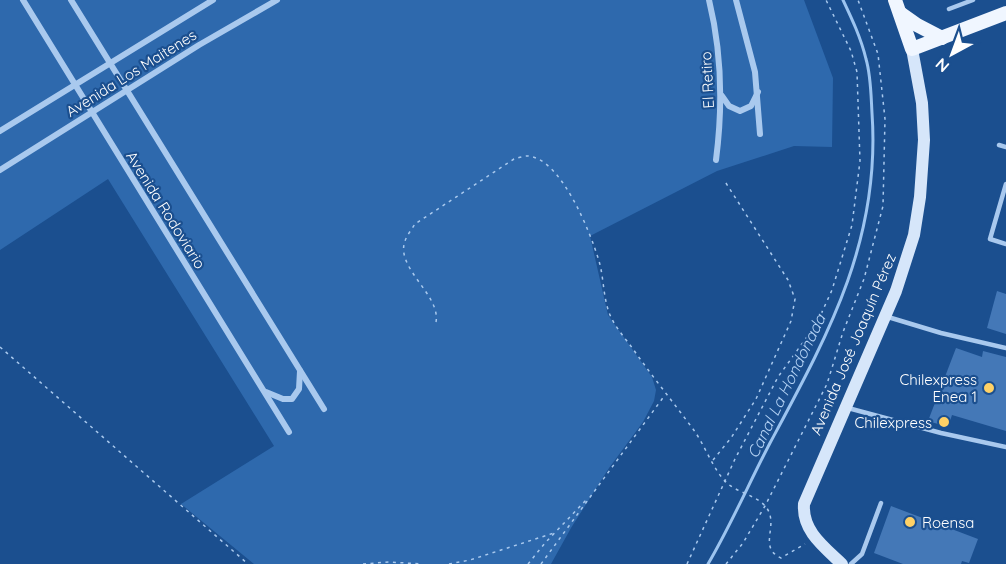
<svg xmlns="http://www.w3.org/2000/svg" width="1006" height="564" font-family="Quicksand,sans-serif">
<rect width="100%" height="100%" fill="#1b4f8f"/>
<path fill="#2e69ad" d="M0,0H804L833,78L832,147L794,146L717,171L590,236L608,315L652,377L656,390L654,401L643,422L609,468L571,528L551,564H254L181,504L274,446L108,179L0,250Z"/>
<g fill="none" stroke-linecap="round" stroke-linejoin="round">
<path stroke="#9cc4f0" stroke-width="3" d="M708,564C731,525 749,483 770,443C828,335 881,240 872,113C871,96 871,76 866,59C861,38 852,19 843,0"/>
</g>
<g fill="#4478b7">
<path d="M997,291L1006,294V334L987,328Z"/>
<path d="M956,348L982,357L983,351L1006,357V431L952,415L948,427L928,421Z"/>
<path d="M891,506L978,539L969,563L962,561L961,564H903L874,553Z"/>
</g>
<g fill="none" stroke-linecap="round" stroke-linejoin="round">
<g stroke="#a9c9ee" stroke-width="1.5" stroke-dasharray="3 4.5" stroke-linecap="butt">
<path d="M436,322C441,295 395,268 405,241C407,235 412,229 415,224L514,159C518,158 523,156 527,156C561,157 591,234 599,261C604,278 603,298 610,315C615,327 625,338 633,349C652,376 673,402 693,429C705,445 713,470 727,483C738,493 756,495 766,507C780,525 757,547 781,558L805,544"/>
<path d="M0,347L248,564"/>
<path d="M713,460L731,438L756,399L791,321L795,299L788,280L724,180"/>
<path d="M363,564L389,562L422,564"/>
<path d="M449,564L470,560L554,533"/>
<path d="M528,564L545,543L588,498"/>
<path d="M541,564L665,395"/>
<path d="M687,564L735,459L778,377L817,323L832,290L852,225L860,161L857,72L851,51L826,0"/>
<path d="M726,564L743,543L765,506L827,384L843,332L864,279L883,206L885,119L878,54L858,0"/>
</g>
<g stroke="#a9c9ee" stroke-width="4.5">
<path d="M949,9L973,0"/>
<path d="M999,145L1006,147"/>
<path d="M1006,184L990,239L1006,244"/>
<path d="M888,317L941,333L1006,348"/>
<path d="M848,408L941,433L1006,447"/>
<path d="M851,564L862,554L881,503"/>
</g>
<g stroke="#a9c9ee" stroke-width="6">
<path d="M23,0L289,432"/>
<path d="M71,0L324,409"/>
<path d="M709,0C722,53 723,106 716,160"/>
<path d="M736,0L755,72L760,134"/>
<path d="M722,96L729,106L740,111L751,106L758,92"/>
<path d="M0,131L213,0"/>
<path d="M0,170L199,45L277,0"/>
<path d="M266,392L283,399H292L299,389L300,371"/>
</g>
<path stroke="#d6e6fa" stroke-width="12" d="M842,564C824,547 802,531 804,504L896,291L914,235L920,197L924,140L922,103L912,49"/>
<g stroke="#f0f6ff" stroke-width="14">
<path d="M895,0L912,49L1006,13"/>
<path d="M900,13L917,25L942,38"/>
</g>
</g>
<g fill="#ffd166" stroke="#1b4f8f" stroke-width="2">
<circle cx="989" cy="388" r="6"/>
<circle cx="944" cy="422" r="6"/>
<circle cx="910" cy="522" r="6"/>
</g>
<g text-anchor="middle" dominant-baseline="central" stroke-width="4.5" stroke-linejoin="round" paint-order="stroke">
<g font-size="15" fill="#fff" stroke="#1b4f8f">
<text transform="translate(131 73) rotate(-32)">Avenida Los Maitenes</text>
<text transform="translate(707 80) rotate(-93)">El Retiro</text>
<text transform="translate(166 210) rotate(58)">Avenida Rodoviario</text>
<text transform="translate(853 344) rotate(-67)">Avenida José Joaquín Pérez</text>
</g>
<g font-size="15" fill="#fff" stroke="#1b4f8f" text-anchor="end">
<text x="977" y="379">Chilexpress<tspan x="977" dy="17">Enea 1</tspan></text>
<text x="932" y="422">Chilexpress</text>
<text x="922" y="522" text-anchor="start">Roensa</text>
</g>
<g font-size="16" font-style="italic" fill="#b5d3f5" stroke="#1b4f8f">
<text transform="translate(786 386) rotate(-64)">Canal La Hondonada</text>
</g>
</g>
<g transform="translate(952 54) rotate(221)" stroke="#1b4f8f" stroke-width="4.5" paint-order="stroke">
<path d="M0-4.5L10 22L0 15L-10 22Z" fill="#ffffff"/>
<text y="-9" font-size="16" font-weight="bold" text-anchor="middle" fill="#ffffff">N</text>
</g>
</svg>
